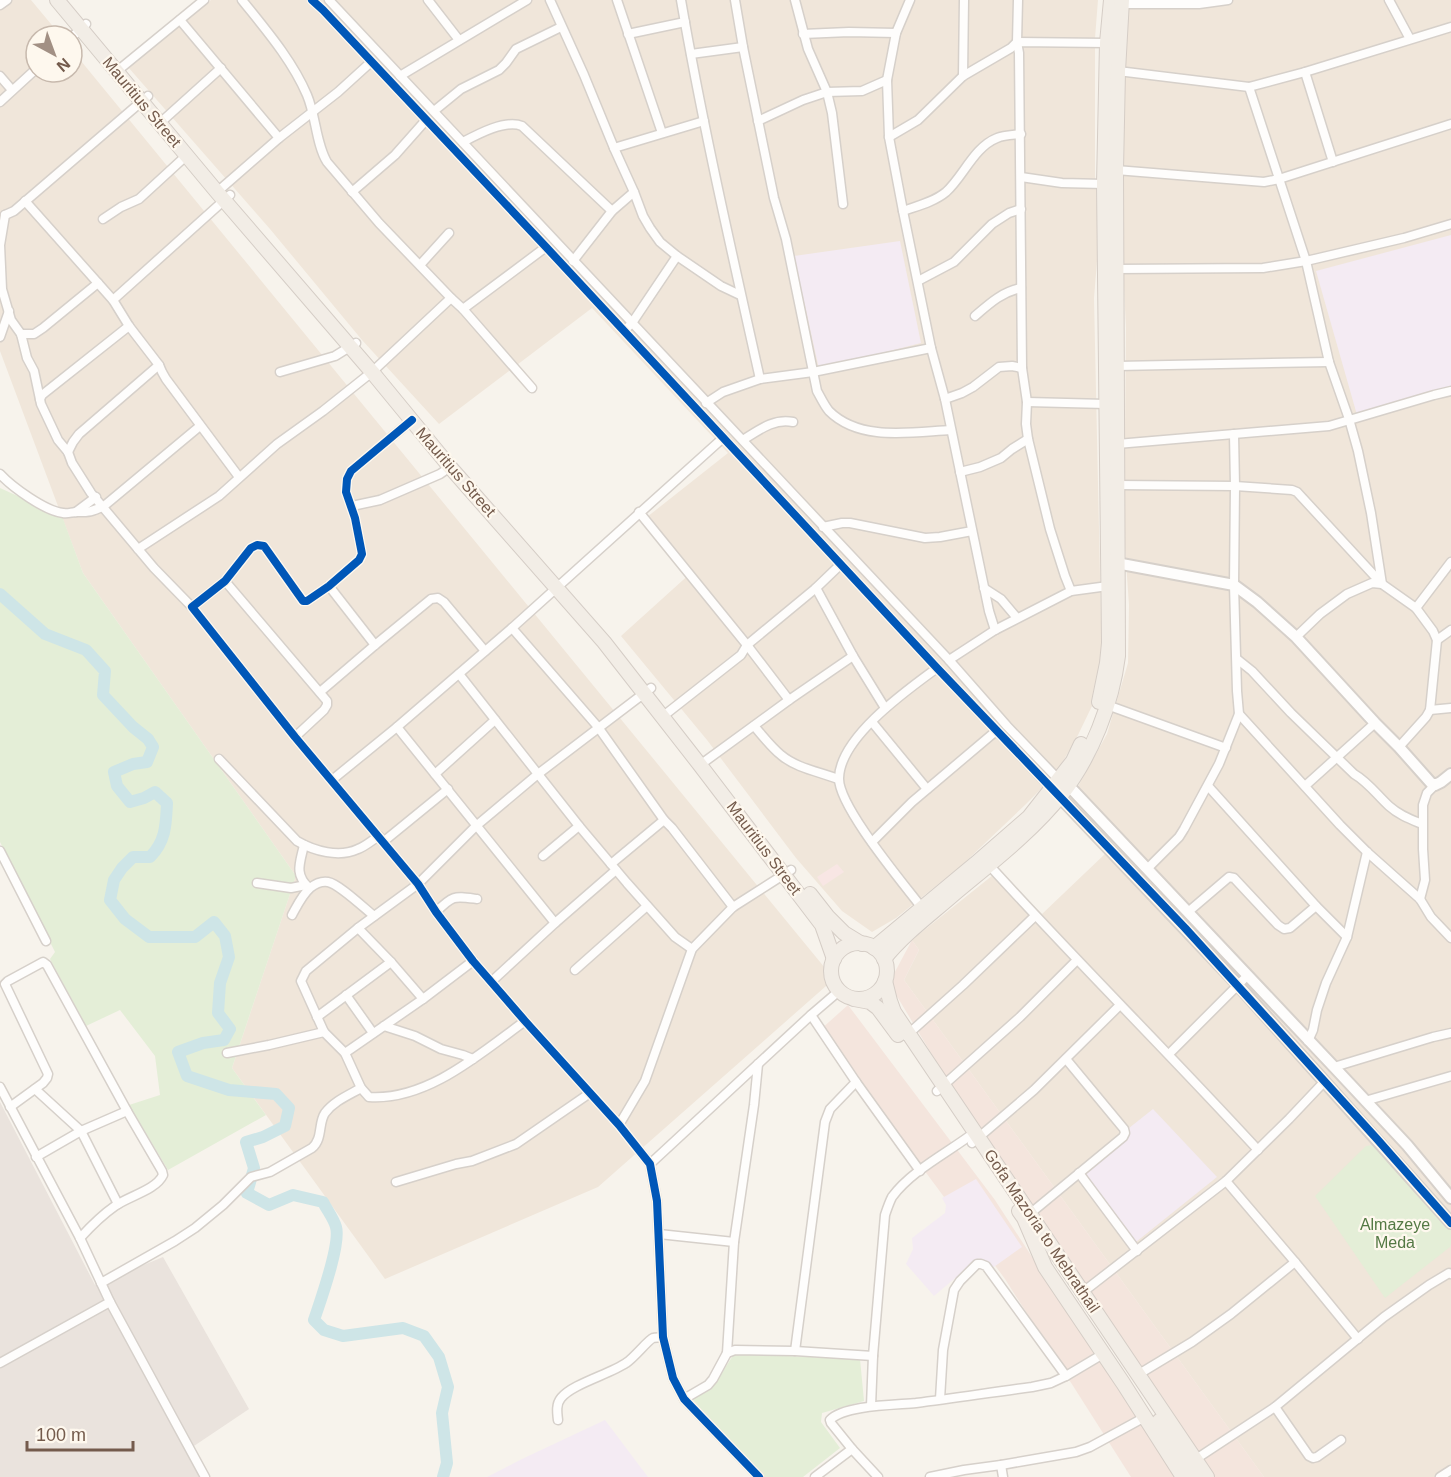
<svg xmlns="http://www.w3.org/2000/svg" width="1451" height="1477" font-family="Helvetica,sans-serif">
<rect width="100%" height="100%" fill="#f7f3ec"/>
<g fill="#f0e6da">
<path d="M0,0H31L61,36H36V72H72V50L834,979L598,1187L385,1279L232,1068L296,876L83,573L0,351Z"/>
<path d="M211,0H1098L1095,38V175L1099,236L1094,298L1102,669L1092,706L1077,737L1055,775L1025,805L962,865L896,918L872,932L842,911L796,858L707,740L621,636L693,571L647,517L728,453L592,308L439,424L362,340L270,229L128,67Z"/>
<path d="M1127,0H1451V1477H1264L904,980L919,950L912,940L998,871L1042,914L1106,853L1065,806L1076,790L1107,734L1128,663L1129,605L1124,533L1126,328L1120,203Z"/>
</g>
<g fill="#f4e5dd">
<path d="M912,940L919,950L904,980L1264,1477H1211L979,1133L889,983Z"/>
<path d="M848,1005L995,1200L1175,1477H1131L1005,1279L820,1030Z"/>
</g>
<path fill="#eae3dd" d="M0,1102L95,1285L163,1257L249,1409L188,1450L202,1477H0Z"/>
<g fill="#f4ebf3">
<path d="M1451,235V387L1439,389L1357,415L1316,271Z"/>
<path d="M900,241L921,343L819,369L794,256Z"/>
<path d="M1153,1109L1217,1177L1136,1242L1086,1179V1172L1121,1144L1128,1136L1129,1128Z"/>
<path d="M976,1179L1022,1247L991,1269L979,1258L934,1296L906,1264L913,1249L912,1238L945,1213L946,1205L942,1198Z"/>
<path d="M605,1420L648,1477H487L522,1459Z"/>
</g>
<path fill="#f8e6e4" d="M837,864L844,872L823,886L817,877Z"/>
<g fill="#e4eed7">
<path d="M0,488L62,516L83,573L296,876L232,1068L266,1115L168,1170L129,1105L160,1095L155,1056L120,1010L86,1026L50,959L55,952L0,842Z"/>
<path d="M1373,1145L1380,1150L1451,1228V1244L1450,1247L1385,1298L1315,1196L1366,1146Z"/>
<path d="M734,1354L860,1359L864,1401L822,1413L821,1422L840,1448L803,1477H764L692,1399L714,1385Z"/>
</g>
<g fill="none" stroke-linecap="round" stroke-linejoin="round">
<path stroke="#cee5e7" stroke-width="12" d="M0,594L45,634L86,650L105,671L103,695L133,727L148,739L153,747L147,762L133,764L114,772L117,786L130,802L144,798L155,792L167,803C166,824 166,841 150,857H133L122,868L114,880L110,900L125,919L149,937H195L214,922L225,936L229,957L220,983L218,1013L230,1029L224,1040L203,1043L178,1052L187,1076L229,1090L276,1094L289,1108L285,1126L263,1137L246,1142L254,1168L247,1193L269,1205L293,1195L323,1202C327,1210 334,1219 336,1227C341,1244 320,1302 314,1320L324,1330L343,1336L403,1328L424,1336L439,1357L448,1387L442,1413L447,1463L443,1477"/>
<defs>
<g id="minor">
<path d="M242,0C266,30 292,60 307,95C316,116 316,144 327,162L379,223L451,298L463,309L532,388"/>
<path d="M312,0L323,10L546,247L937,668L1052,789"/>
<path d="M329,0L949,660L1007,726L1058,779"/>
<path d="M428,0L459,40"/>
<path d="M550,0L584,75L614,148L634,192L643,216L650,228L660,242L677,256L721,286L740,295"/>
<path d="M617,0L662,133"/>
<path d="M681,0C703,127 732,253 760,379"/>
<path d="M735,0L743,47L767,164L774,198L786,239L817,391C821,398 824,405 829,411C860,442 912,432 951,430"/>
<path d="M795,0L808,49L827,92L832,113L843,204"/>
<path d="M910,0L896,33L887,80L889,137L903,211L931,348L945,399L989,611L995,630"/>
<path d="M1018,0L1017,42L1019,53L1022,368L1027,402L1026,424L1028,439L1050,529L1065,576L1071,591"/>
<path d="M1389,0L1410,39"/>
<path d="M1121,4H1199L1228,0"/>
<path d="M0,5L7,0"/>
<path d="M180,20L279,138"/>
<path d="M628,34L685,22"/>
<path d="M803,34L849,32L896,33"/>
<path d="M72,37L86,24"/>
<path d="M691,54L743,47"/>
<path d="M1118,71L1249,87L1305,72L1451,27"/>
<path d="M116,72L204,0"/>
<path d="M1305,72L1333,162"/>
<path d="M0,76L12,90"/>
<path d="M400,76L527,0"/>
<path d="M963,76L964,0"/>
<path d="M1249,87L1306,261L1329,362L1349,419L1358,451L1371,513L1382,584L1372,583L1347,594L1320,614L1296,637"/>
<path d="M0,102L36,69"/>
<path d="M434,111L461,89L499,70L506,63L516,49L561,27"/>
<path d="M758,121L803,100L827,92L862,91L887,80"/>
<path d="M160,123L221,68"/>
<path d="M889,137L918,120L963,76L1011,48L1017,42L1107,43"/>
<path d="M463,142C478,134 506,119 522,126L612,211"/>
<path d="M614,148L704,121"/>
<path d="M1116,170L1264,182L1279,179L1451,124"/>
<path d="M1021,177L1062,183L1104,184"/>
<path d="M217,192L279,138L338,92L371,62"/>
<path d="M352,192L395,155L426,120"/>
<path d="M25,201L113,300L129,326L159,365L162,372L166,379L239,477"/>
<path d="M903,211C917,206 934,202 946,192C963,177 974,147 997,138C1004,135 1013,135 1021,134"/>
<path d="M5,215L0,245L2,289L11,320L21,334L27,358L34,371L41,404L58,440L68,452L72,463L91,493L154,568L192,607"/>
<path d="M5,215L14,211L148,96"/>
<path d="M103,219L121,207L139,199L187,155"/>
<path d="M573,261L612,211L634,192"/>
<path d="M420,265L449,233"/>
<path d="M1116,269L1263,268L1306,261L1404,238L1451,224"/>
<path d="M918,281L954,262L992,224L1009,213L1021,209"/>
<path d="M113,300L230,195"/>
<path d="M463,309L546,247"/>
<path d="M975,316C990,303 1002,292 1021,288"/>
<path d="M628,327L632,323L677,256"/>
<path d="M21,334H34L43,328L98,283"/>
<path d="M0,337L9,311"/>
<path d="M1117,366L1329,362"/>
<path d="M280,372L335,356L356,343"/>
<path d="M40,399L42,395L47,391L129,326"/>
<path d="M945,399L962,393L973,387L999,367L1012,366L1022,368"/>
<path d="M1027,402L1106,404"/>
<path d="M706,403L723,392L760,379L813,372L931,348"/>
<path d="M412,420L351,471L347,479L346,492L355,518L362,554L359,560L329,586L307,601H303L264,546L257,545L251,548L225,581L192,607L295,737L418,884L436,912L473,961L525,1021L619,1125L650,1164L657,1201L663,1337L673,1378L684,1399L759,1477"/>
<path d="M743,440C759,430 774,418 793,422"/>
<path d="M1117,444L1329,426L1434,395L1451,391"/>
<path d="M68,452L73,442L79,434L159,365"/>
<path d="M960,472L980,467L1001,458L1012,449L1028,439"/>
<path d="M0,474C12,487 45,511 63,513C68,514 72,512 77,512C90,512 91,512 104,506L200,426"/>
<path d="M1117,485L1235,486L1292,490L1297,492L1382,584L1416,608L1433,631L1437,640L1430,710L1426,717L1399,747"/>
<path d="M352,506L380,500L440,474L450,467"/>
<path d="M76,512L96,497"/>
<path d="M639,512L747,645L789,700"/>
<path d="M823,527L842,523H850L925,538L940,537L972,531"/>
<path d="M138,549L219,496L277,444L323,411L372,372L451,298"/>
<path d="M225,581L327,701V705L324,710L295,737"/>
<path d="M329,586L375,645"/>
<path d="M816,588L853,656L885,708"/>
<path d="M984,588L1001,599L1017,618"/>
<path d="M1416,608L1451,562"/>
<path d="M512,628L598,727L664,820L672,828L733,907"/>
<path d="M1437,640L1451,630"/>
<path d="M1237,659L1252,671L1291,713L1354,774C1368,782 1377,795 1389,806C1399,815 1410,819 1422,824"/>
<path d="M949,660L995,630L1071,591L1108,586"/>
<path d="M459,674L579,826L627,883L675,937L692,949"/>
<path d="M320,692L375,645L431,599L438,598L444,602L485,651"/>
<path d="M1107,705L1226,748"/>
<path d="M1430,710L1451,708"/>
<path d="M1239,714L1340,825L1367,852L1420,899L1431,917L1451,938"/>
<path d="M662,717L741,655L747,645L816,588L841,564"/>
<path d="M872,722L927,789"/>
<path d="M754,726C763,736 771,747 781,755C796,768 820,772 838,779"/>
<path d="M397,727L555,923"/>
<path d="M219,759L297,841C314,851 339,858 358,849C366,846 372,840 379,836"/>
<path d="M700,765L789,700L853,656"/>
<path d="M435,774L495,720"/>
<path d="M332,780L397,727L512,628L723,438"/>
<path d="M1208,786L1316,906L1347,937"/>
<path d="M1305,786L1375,723"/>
<path d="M383,842L448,789"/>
<path d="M872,842L912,802L996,731"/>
<path d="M304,845C300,863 294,874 309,888"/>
<path d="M0,851L46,941"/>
<path d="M543,856L579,826"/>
<path d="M611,864L664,820"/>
<path d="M989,865C1077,962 1170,1054 1258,1150"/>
<path d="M1147,869L1179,837L1184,829L1219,764L1239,714L1237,691L1234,585L1235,486L1234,434"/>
<path d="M257,883L291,888L306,885"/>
<path d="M1420,899L1425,880L1423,849V805L1427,793L1435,785"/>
<path d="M922,908C903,883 838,806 839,778C840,737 907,690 937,668"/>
<path d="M436,912C453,895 454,896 477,899"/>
<path d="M1188,912L1229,877L1234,878L1278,925L1284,929L1290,928L1316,906"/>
<path d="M292,915C297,906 302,895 310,888C315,884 322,881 328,882C339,884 364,908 374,916"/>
<path d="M358,928L391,962L423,999L473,961"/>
<path d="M575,970L647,906"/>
<path d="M491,982L555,923L616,870"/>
<path d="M346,995L373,1033"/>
<path d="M811,1015L856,1082L920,1171"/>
<path d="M317,1017L391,962"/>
<path d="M525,1021C481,1053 427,1101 369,1097L361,1088L345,1053L324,1032L301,981L306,971L358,928L418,884L476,826L538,774L651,688"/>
<path d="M384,1026L415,1036L441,1049L463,1055L473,1059"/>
<path d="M906,1036L963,985L1035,916"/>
<path d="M1308,1041L1313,1030L1317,1010L1326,983L1347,937L1367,852"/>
<path d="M227,1053L269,1045L324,1032"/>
<path d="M345,1053L423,999"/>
<path d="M1169,1054L1247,976"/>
<path d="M1334,1067L1433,1037L1451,1033"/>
<path d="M0,1087L80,1238L110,1302L205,1477"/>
<path d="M35,1089L81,1131L118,1204"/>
<path d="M937,1091L1020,1017L1077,960"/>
<path d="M1365,1101L1451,1076"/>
<path d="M10,1107L43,1083L47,1078L48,1074L5,984L8,981L43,962L47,965L127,1111L162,1171L163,1175C156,1190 129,1196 115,1206C102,1215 91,1226 80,1238"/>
<path d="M619,1125L645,1081L692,949L733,907L791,870"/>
<path d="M972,1143L1034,1090L1120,1005"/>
<path d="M36,1157L81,1131L127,1111"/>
<path d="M650,1164L811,1015L839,991"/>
<path d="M1079,1173L1137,1251"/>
<path d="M1226,1181L1295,1262L1358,1339"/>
<path d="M396,1182L456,1164L472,1161L516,1144L590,1093"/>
<path d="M1026,1217L1123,1137L1125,1133L1124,1129L1066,1059"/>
<path d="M659,1234L734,1242"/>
<path d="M101,1283L175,1241L195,1228L223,1205L251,1177L270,1172L312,1148C323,1139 318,1123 325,1113C334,1101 349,1095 361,1088"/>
<path d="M1083,1292L1226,1181L1289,1119L1324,1082"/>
<path d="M795,1351L825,1122L830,1109L856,1082"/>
<path d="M727,1353L734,1242L754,1105L758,1064"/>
<path d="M0,1363L110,1302"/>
<path d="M1139,1374L1192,1342L1231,1314L1295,1262"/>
<path d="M684,1399L708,1385L713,1379L727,1353L735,1350L795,1351L873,1356"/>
<path d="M940,1399L943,1350L954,1290L960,1281L977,1264H981L986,1266L1066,1376"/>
<path d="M871,1406L873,1356L885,1215C887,1209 889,1203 892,1197C912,1170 949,1152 975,1132"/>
<path d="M1275,1407L1309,1456L1313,1458L1317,1457L1341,1440"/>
<path d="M558,1420C557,1412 556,1404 561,1398C572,1384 610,1374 626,1363C634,1358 648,1340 653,1338C656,1337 660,1338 663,1337"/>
<path d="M852,1449L831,1423L830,1420C844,1405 896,1405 916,1403C955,1398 994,1392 1032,1387L1051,1383L1066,1376L1103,1354"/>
<path d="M1196,1459L1275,1407L1384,1317L1429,1285L1449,1273L1451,1274"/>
<path d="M1001,1465L1003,1477"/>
<path d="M815,1477L852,1449L878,1477"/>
<path d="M930,1477L964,1470L1001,1465L1076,1452L1090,1447L1145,1417"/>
<path d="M1440,1477L1451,1470"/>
</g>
<g id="tertiary">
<path d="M1111,562L1234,585L1257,602L1296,637L1375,723L1399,747L1431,783L1435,785L1441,782L1451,774"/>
<path d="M1062,781L1068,785L1334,1067L1407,1145L1451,1198"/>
<path d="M1056,793L1238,985L1451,1223"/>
</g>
<g id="primary">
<path d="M57,0L217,192L372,372L450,467L604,642L700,765L822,925L834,959"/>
<path d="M1099,702L1107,663L1109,643L1104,184L1107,43L1111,0"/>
<path d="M810,894L828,917L844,933L862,944"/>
<circle cx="859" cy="971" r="28"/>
<path d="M874,948L975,864L1029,817L1073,761L1081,744"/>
<path d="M884,959C904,934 930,915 954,894C991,863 1032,832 1062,794C1092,755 1112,704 1118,656L1116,170L1118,71L1122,0"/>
<path d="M885,981L890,1001L894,1012L1207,1477"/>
<path d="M854,999L870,1002L878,1008L898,1035"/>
<path d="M1019,1211L1024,1218L1045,1267L1123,1383L1183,1477"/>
<path d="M1159,1421L1196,1477"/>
</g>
</defs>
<use href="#minor" stroke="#d6d0ca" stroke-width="11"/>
<use href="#tertiary" stroke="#d6d0ca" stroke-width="14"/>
<use href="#primary" stroke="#d5cdc6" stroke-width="16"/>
<use href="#minor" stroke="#fefdfc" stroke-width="8"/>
<use href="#tertiary" stroke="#fefdfc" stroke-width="10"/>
<use href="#primary" stroke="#f2ede6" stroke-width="14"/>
<defs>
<g id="cycleway">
<path d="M312,0L323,10L546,247L937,668L1185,928L1377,1139L1451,1223"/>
<path d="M412,420L351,471L347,479L346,492L355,518L362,554L359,560L329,586L307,601H303L264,546L257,545L251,548L225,581L192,607L295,737L418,884L436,912L473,961L525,1021L619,1125L650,1164L657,1201L663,1337L673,1378L684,1399L759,1477"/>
</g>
</defs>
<use href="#cycleway" stroke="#fef8ee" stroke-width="11"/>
<use href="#cycleway" stroke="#0057b8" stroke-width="8"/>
</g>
<g text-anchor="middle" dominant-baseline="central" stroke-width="4.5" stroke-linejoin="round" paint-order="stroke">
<g font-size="16" fill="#745b4c" stroke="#fef8ee">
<text transform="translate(142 102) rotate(50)">Mauritius Street</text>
<text transform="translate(456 472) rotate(49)">Mauritius Street</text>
<text transform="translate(764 848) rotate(53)">Mauritius Street</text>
<text transform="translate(1042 1231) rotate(56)">Gofa Mazoria to Mebrathail</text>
</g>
<g font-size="16" fill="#547944" stroke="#fef8ee">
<text x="1395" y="1224">Almazeye<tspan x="1395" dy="18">Meda</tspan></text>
</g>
</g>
<g transform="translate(54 54) rotate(139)"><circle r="28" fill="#fef8ee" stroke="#c7b9ad" stroke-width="1.5"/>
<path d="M0-4.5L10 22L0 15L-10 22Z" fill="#a29084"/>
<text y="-9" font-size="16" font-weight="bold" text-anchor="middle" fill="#745b4c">N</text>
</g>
<path d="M27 1441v9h106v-9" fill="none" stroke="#745b4c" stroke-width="3"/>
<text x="36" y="1441" font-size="18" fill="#745b4c" stroke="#fef8ee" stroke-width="4.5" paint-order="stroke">100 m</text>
</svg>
